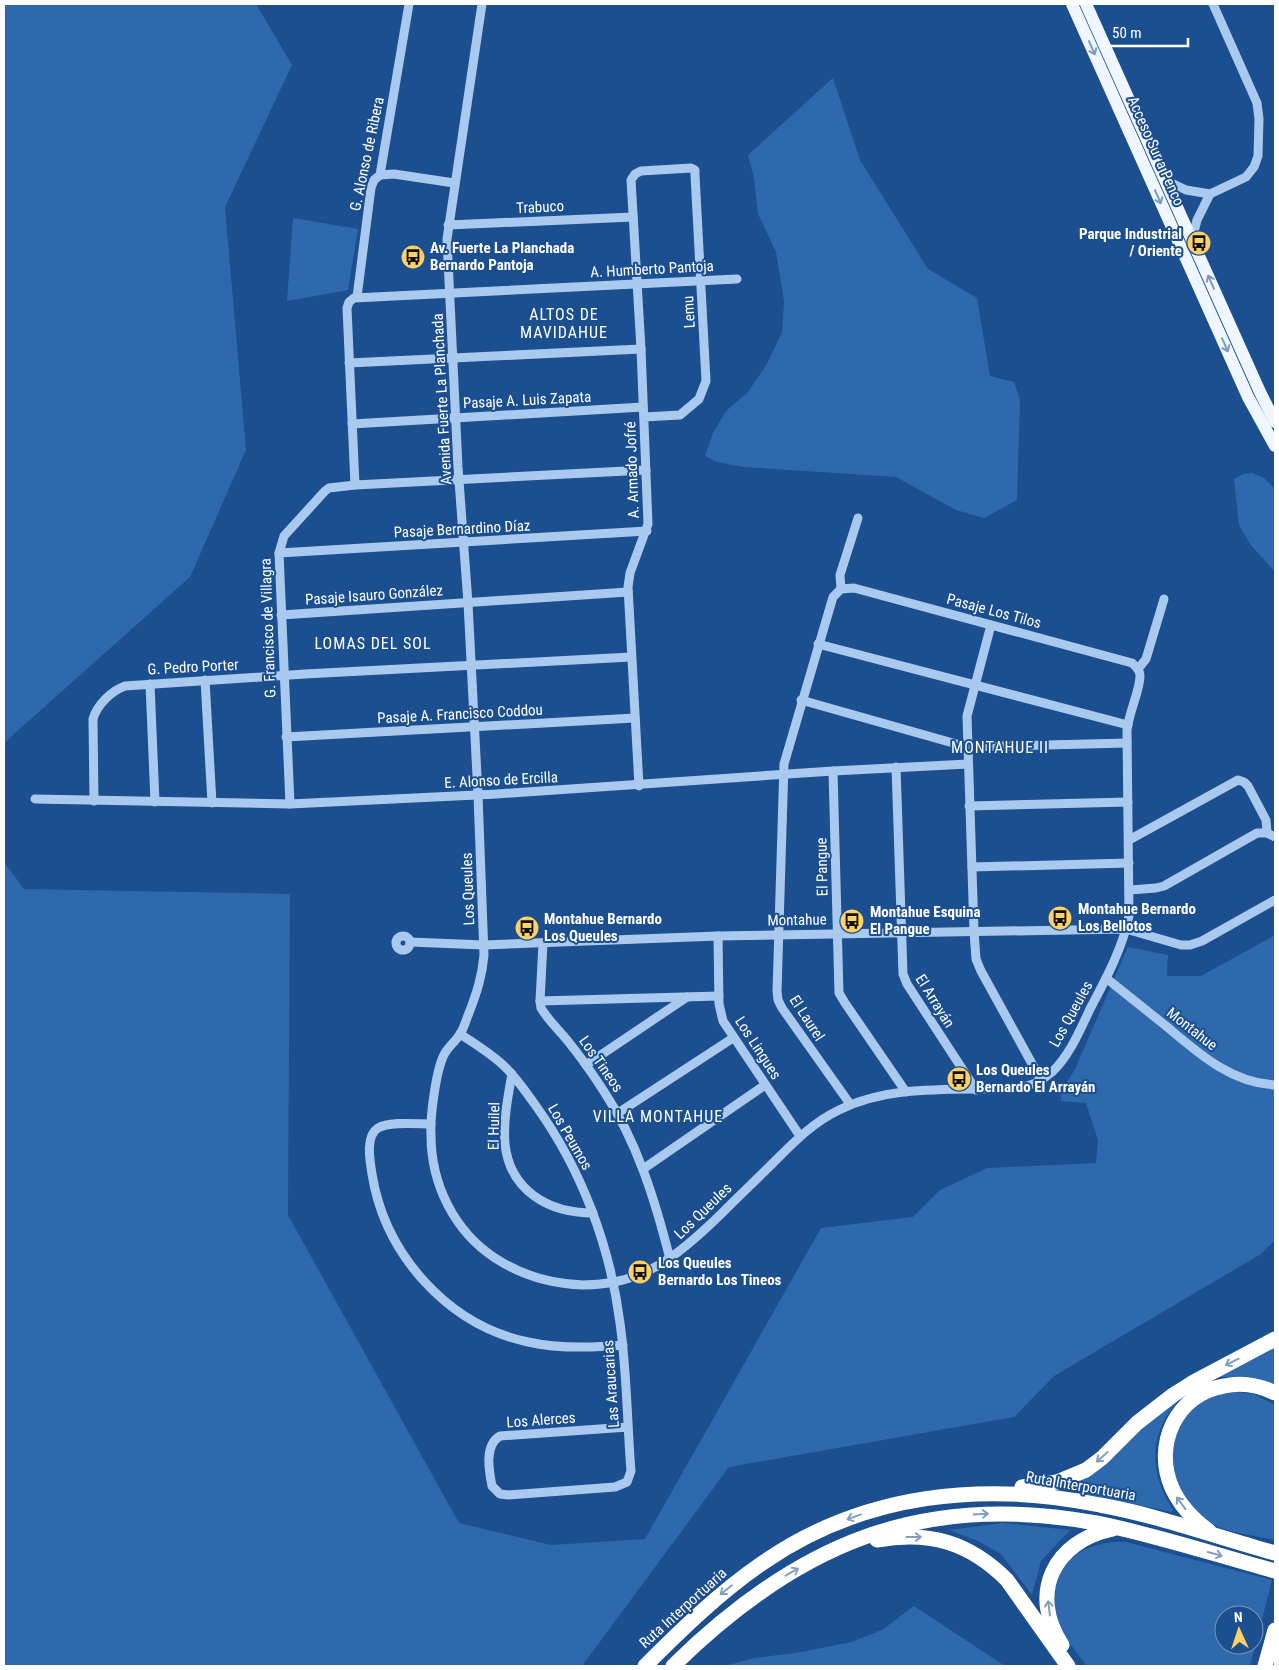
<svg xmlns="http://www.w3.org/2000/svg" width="1279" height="1670" font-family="'Roboto Condensed',sans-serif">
<rect width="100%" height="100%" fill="#1b4f8f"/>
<g fill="#2e69ad" fill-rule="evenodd">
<path d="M4,4H256L292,65L225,207L246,450L190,577L4,743Z"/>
<path d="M833,78L860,160L928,269L977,298L990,376L1014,382L1020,399L1017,500L984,518L956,510L896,477L743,467L717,462L705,456L713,433L726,411L748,392L767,364L782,332L784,301L776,252L758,214L754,178L748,155Z"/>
<path d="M293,218L358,229L348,290L287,301Z"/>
<path d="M1252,473L1264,478L1275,489V572L1250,544L1239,525L1234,479L1243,474Z"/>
<path d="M4,862L24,889L290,894L288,1215L459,1523L551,1545L645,1539L821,1228L913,1217L940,1190L987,1168L1096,1163L1098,1140L1086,1103L1061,1101V1089L1069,1079L1075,1069L1128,947L1168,955L1167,976H1201L1275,935V1240L1261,1254L1054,1376L1014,1417L729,1467L582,1666H4Z"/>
<path d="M1275,1346V1386L1252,1378L1217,1377Z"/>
<path d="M1235,1392L1254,1394L1275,1405V1540C1252,1535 1225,1533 1205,1520C1172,1497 1161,1447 1187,1414C1198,1400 1218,1394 1235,1392Z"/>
<path d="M1182,1397C1176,1404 1169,1411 1165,1419C1148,1449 1155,1482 1173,1510L1172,1512L1065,1490L1105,1462L1140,1426Z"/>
<path d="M1003,1523L1070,1530L1041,1561L1032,1595L1001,1554L978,1541L949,1530Z"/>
<path d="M1115,1542H1126L1272,1580L1250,1666H1087C1079,1655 1069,1644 1063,1631C1040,1584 1064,1546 1115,1542ZM1224,1615H1254V1645H1224Z"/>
<path d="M914,1606L1005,1666H725L754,1658L796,1653L851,1642L882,1630Z"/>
</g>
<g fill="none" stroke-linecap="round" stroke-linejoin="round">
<g stroke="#a9c9ee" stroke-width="9">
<path d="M482,4L447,239L458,467L468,603L478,795L484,955C482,977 477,992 469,1013C466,1020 464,1028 460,1034C456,1041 449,1046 445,1053C436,1068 430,1117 431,1135C431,1184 454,1231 495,1258C521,1275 552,1284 583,1285C644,1285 679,1255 720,1215C739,1196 758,1178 777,1159C796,1140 814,1122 839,1110C893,1083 959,1091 1018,1088C1031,1086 1042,1081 1052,1072C1070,1055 1080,1030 1091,1007C1106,979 1123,947 1129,916L1127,731C1128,714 1140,691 1140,676C1140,671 1137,667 1132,663L854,588L841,589L833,597L784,764L777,991L778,1000L782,1008L850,1104"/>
<path d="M380,175L394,174L454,183"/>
<path d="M1165,180L1186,190L1210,194L1246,177L1254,167L1258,156L1259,119L1257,103L1213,4"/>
<path d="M448,225L633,217"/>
<path d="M1192,240L1197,220L1210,194"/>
<path d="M357,297L371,188L374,180L380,175L409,4"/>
<path d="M349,363L641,349"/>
<path d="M352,424L643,407"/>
<path d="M355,485L347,308L349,302L354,298L737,279"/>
<path d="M279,553L647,531"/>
<path d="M841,589L840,575L858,518"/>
<path d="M281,615L628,592"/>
<path d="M991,625L967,716L974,931L976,959L981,971L1041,1080"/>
<path d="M818,644L1128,725"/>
<path d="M1138,669L1146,659L1164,599"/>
<path d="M205,680L212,803"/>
<path d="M150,684L155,802"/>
<path d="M801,700L967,747L1127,743"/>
<path d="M286,737L635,718"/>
<path d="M896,767L903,974L907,984L976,1090"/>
<path d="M833,771L839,993L845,1003L906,1092"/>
<path d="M639,786L628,587L630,573L648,524L641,349L631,180L635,174L641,171L691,168L695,170V175L706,381L699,399L680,415L644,417"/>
<path d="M35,799L290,804L497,794L833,771L968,764"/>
<path d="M94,801L93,719C97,705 111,691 125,686L305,674L631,657"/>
<path d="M290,804L279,553L284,536L325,491L329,488L355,485L646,470"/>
<path d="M969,806L1128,802"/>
<path d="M1129,840L1238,780L1244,782L1248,786L1266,820L1267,833"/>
<path d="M972,867L1129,863"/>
<path d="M1130,890L1156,888L1164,886L1257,833H1267L1275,837"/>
<path d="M718,936L719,1004L723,1021L800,1136"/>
<circle cx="403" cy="943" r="7"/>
<path d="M410,942L484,945L718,936L1126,929L1181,945H1190L1202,941L1275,900"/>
<path d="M543,943L540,1001L541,1008C548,1020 559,1030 567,1040C580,1056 592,1073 603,1090C637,1141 655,1200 670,1259"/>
<path d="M1106,978C1126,994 1146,1010 1166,1026C1198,1053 1231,1083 1275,1085"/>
<path d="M540,1001L719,996"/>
<path d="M460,1034C475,1044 490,1053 503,1065C516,1077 526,1092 536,1106C582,1170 610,1246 620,1323C627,1372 627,1422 631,1471L627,1482L615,1487L508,1495L500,1494L492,1486C489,1471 484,1445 500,1436L628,1427"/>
<path d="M586,1065L687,997"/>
<path d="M512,1074C508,1096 503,1121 505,1144C510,1191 549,1213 593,1213"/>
<path d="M618,1113L733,1038"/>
<path d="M431,1124C418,1124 389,1121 378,1128C365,1136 370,1161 372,1174C385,1255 448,1325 528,1342C559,1349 591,1348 623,1345"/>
<path d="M643,1169L765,1085"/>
</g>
<g stroke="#f0f6ff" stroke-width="12">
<path d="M1072,4L1248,397L1275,446"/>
<path d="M1086,4L1260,392L1275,422"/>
</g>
<g stroke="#fff" stroke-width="15">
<path d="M1022,1487L1057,1482L1086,1470L1102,1458L1137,1423L1173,1395L1192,1383L1275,1339"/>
<path d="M1209,1531C1194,1520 1180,1506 1172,1488C1153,1445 1176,1394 1224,1386C1241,1382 1259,1385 1275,1393"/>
<path d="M877,1540C930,1531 969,1542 1007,1580L1068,1666"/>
<path d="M1062,1645C1028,1593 1054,1541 1113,1529"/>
<path d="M645,1666C682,1629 720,1592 764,1562C864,1493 984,1481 1100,1505C1160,1516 1217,1537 1275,1553"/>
<path d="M673,1666C797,1544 921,1491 1096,1523C1157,1535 1216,1555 1275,1571"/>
<path d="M1265,1666L1275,1630"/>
</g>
</g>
<defs><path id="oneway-shaft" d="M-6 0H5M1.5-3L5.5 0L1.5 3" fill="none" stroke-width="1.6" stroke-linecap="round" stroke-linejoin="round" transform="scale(1.25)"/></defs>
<g stroke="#7b9ac1">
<use href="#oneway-shaft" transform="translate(1092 48) rotate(66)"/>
<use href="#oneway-shaft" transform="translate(1158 197) rotate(66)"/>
<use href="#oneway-shaft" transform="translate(1211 282) rotate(-114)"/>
<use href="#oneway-shaft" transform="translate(1225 345) rotate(66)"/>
</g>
<g stroke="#829ec1">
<use href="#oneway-shaft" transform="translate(1232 1362) rotate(153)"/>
<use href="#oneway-shaft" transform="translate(1102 1457) rotate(138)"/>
<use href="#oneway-shaft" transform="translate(1181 1503) rotate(-126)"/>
<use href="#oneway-shaft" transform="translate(981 1514) rotate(-3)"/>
<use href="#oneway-shaft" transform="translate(854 1517) rotate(160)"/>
<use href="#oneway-shaft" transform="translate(914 1537)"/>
<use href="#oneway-shaft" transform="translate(1215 1554) rotate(15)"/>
<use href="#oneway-shaft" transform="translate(792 1572) rotate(-29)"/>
<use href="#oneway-shaft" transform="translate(726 1590) rotate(141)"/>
<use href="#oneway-shaft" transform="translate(1049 1608) rotate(-97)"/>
</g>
<defs>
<symbol id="bus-disc" viewBox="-11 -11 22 22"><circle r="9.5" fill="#ffd166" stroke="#1b4f8f"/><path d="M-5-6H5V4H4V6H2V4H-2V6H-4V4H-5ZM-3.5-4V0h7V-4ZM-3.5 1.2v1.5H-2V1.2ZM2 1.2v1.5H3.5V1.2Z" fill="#111"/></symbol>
</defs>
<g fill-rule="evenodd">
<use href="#bus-disc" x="1185" y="229" width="28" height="28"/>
<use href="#bus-disc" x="399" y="243" width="28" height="28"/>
<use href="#bus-disc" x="1046" y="904" width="28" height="28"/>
<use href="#bus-disc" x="838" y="907" width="28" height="28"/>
<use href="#bus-disc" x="513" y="914" width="28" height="28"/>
<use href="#bus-disc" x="945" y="1065" width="28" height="28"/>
<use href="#bus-disc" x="626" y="1258" width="28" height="28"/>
</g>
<g text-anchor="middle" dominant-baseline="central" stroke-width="4" stroke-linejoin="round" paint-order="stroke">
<g font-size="15" fill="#fff" stroke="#1b4f8f">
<text transform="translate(1156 151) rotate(66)">Acceso Sur a Penco</text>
<text transform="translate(367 154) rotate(-78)">G. Alonso de Ribera</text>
<text transform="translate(540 207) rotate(-3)">Trabuco</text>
<text transform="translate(652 269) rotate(-3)">A. Humberto Pantoja</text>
<text transform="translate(689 312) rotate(-93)">Lemu</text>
<text transform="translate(442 399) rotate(-93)">Avenida Fuerte La Planchada</text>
<text transform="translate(527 400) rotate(-3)">Pasaje A. Luis Zapata</text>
<text transform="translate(632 470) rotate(-92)">A. Armado Jofré</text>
<text transform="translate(462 529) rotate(-3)">Pasaje Bernardino Díaz</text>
<text transform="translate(374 595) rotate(-4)">Pasaje Isauro González</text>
<text transform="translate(994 611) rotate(15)">Pasaje Los Tilos</text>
<text transform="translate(268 628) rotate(-92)">G. Francisco de Villagra</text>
<text transform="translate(193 667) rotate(-3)">G. Pedro Porter</text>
<text transform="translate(460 714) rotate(-3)">Pasaje A. Francisco Coddou</text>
<text transform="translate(501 780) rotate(-3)">E. Alonso de Ercilla</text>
<text transform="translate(822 867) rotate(-91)">El Pangue</text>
<text transform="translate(468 889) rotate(-92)">Los Queules</text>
<text transform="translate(797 920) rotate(-1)">Montahue</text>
<text transform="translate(935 1001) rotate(58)">El Arrayán</text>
<text transform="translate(1071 1014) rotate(-61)">Los Queules</text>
<text transform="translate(807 1018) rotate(57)">El Laurel</text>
<text transform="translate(1192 1029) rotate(38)">Montahue</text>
<text transform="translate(758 1048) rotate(57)">Los Lingues</text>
<text transform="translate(601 1064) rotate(55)">Los Tineos</text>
<text transform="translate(494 1126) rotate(-89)">El Huilel</text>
<text transform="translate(570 1137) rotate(60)">Los Peumos</text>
<text transform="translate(703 1211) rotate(-44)">Los Queules</text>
<text transform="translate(611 1384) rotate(-94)">Las Araucarias</text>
<text transform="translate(541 1420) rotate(-4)">Los Alerces</text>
<text transform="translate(1081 1486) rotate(10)">Ruta Interportuaria</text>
<text transform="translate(683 1608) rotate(-42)">Ruta Interportuaria</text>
</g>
<g font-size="15" font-weight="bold" fill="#fff" stroke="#1b4f8f" text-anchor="start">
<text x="1182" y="234" text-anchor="end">Parque Industrial<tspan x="1182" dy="17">/ Oriente</tspan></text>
<text x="430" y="248">Av. Fuerte La Planchada<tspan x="430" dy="17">Bernardo Pantoja</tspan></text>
<text x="1078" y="909">Montahue Bernardo<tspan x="1078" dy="17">Los Bellotos</tspan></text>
<text x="870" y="912">Montahue Esquina<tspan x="870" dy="17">El Pangue</tspan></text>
<text x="544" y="919">Montahue Bernardo<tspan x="544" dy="17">Los Queules</tspan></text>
<text x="976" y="1070">Los Queules<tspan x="976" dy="17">Bernardo El Arrayán</tspan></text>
<text x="658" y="1263">Los Queules<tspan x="658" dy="17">Bernardo Los Tineos</tspan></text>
</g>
<g font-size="16" letter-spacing="1" fill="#fff" stroke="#1b4f8f">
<text x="564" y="314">ALTOS DE<tspan x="564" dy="18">MAVIDAHUE</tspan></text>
<text x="373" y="643">LOMAS DEL SOL</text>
<text x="1000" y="747">MONTAHUE II</text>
<text x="658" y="1116">VILLA MONTAHUE</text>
</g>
</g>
<rect width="1279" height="1670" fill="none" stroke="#ffffff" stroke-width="10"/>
<g transform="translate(1239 1630) rotate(357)"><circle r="24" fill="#1b4f8f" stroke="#7695bc"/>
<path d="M0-4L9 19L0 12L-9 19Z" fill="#ffd166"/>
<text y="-8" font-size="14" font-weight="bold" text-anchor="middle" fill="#ffffff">N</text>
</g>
<path d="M1104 38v8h84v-8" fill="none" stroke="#ffffff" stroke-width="2.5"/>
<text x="1112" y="38" font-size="15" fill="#ffffff" stroke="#1b4f8f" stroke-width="4" paint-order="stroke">50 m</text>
</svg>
